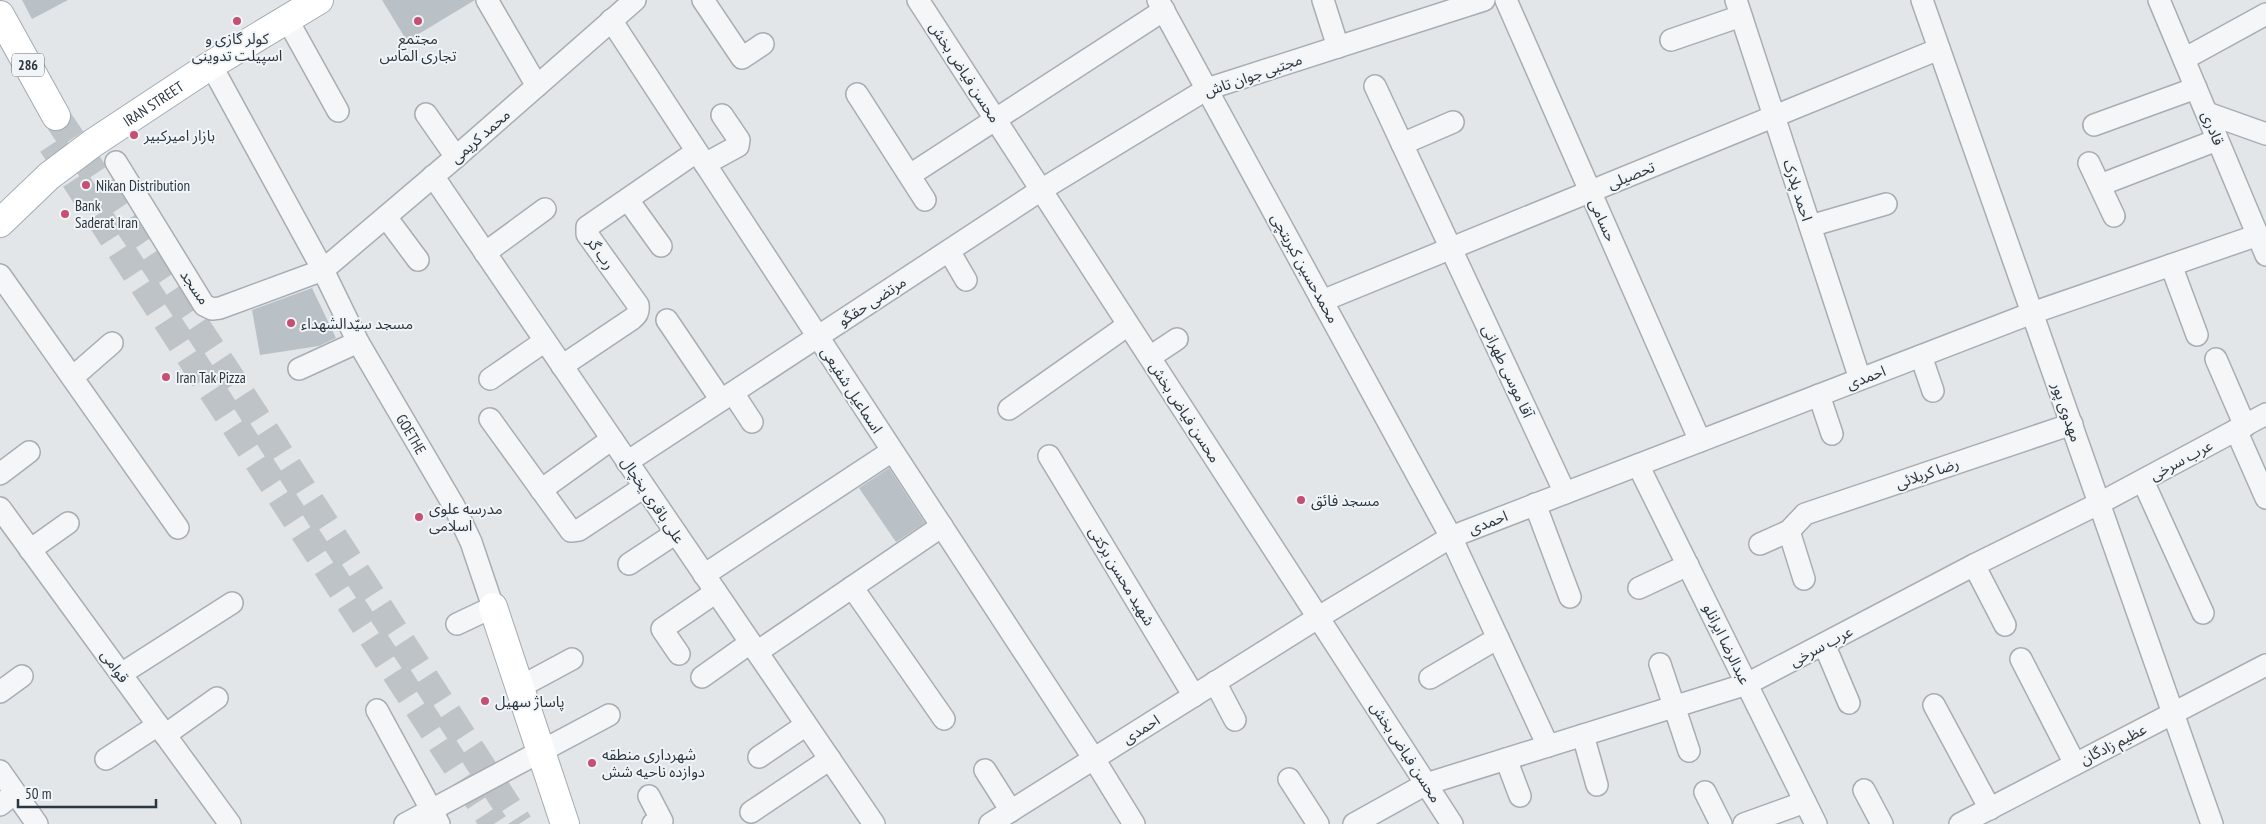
<svg xmlns="http://www.w3.org/2000/svg" width="2266" height="824" font-family="'PT Sans Narrow','Noto Sans Arabic',sans-serif">
<rect width="100%" height="100%" fill="#e2e6e9"/>
<g fill="#b9c0c6">
<path d="M22,0H68L32,19Z"/>
<path d="M382,0H475L407,41Z"/>
<path d="M312,288L336,338L319,346L260,355L252,310Z"/>
<path d="M889,468L925,523L896,542L859,488Z"/>
</g>
<g fill="none" stroke-linecap="round" stroke-linejoin="round">
<g stroke="#bdc3c7" stroke-width="28" stroke-dasharray="28 14" stroke-linecap="butt">
<path d="M56,116L223,366L519,824"/>
<path d="M52,144L494,824"/>
</g>
<defs>
<g id="minor">
<path d="M487,0L537,86"/>
<path d="M703,0L742,58L763,44"/>
<path d="M918,0L1452,824"/>
<path d="M1158,0L1451,537L1548,746"/>
<path d="M1323,0L1338,47"/>
<path d="M1506,0L1700,441"/>
<path d="M1736,0L1860,379"/>
<path d="M1922,0L2212,824"/>
<path d="M2159,0L2266,255"/>
<path d="M287,19L338,111"/>
<path d="M611,20L1094,759L1134,824"/>
<path d="M1671,40L1741,16"/>
<path d="M2184,59L2266,14"/>
<path id="s1" d="M211,65L323,270L358,342L454,506L471,542L493,607L457,624"/>
<path d="M1375,86L1565,493"/>
<path d="M857,94L925,200"/>
<path d="M2207,113L2266,134"/>
<path d="M426,114L456,157"/>
<path d="M2094,125L2196,88"/>
<path d="M1402,144L1453,122"/>
<path d="M116,162L204,305L212,309L220,308L323,270L456,157L635,0"/>
<path d="M2089,163L2114,216"/>
<path d="M705,164L738,146L739,140L722,115"/>
<path d="M910,175L1164,10"/>
<path d="M433,176L874,824"/>
<path d="M2100,185L2217,140"/>
<path d="M628,200L661,246"/>
<path d="M386,217L418,260"/>
<path d="M1810,226L1886,204"/>
<path d="M949,251L966,280"/>
<path d="M485,253L545,209"/>
<path d="M2171,265L2197,335"/>
<path d="M0,275L178,528"/>
<path d="M1322,301L1939,49"/>
<path d="M667,320L721,400"/>
<path d="M1921,356L1933,391"/>
<path d="M1150,357L1177,339"/>
<path d="M2216,359L2245,426"/>
<path d="M562,366L632,319C637,315 639,312 638,305L587,234V227L696,152"/>
<path d="M299,369L358,342"/>
<path d="M73,377L112,343"/>
<path d="M490,379L545,341"/>
<path d="M733,393L752,422"/>
<path d="M1819,395L1832,434"/>
<path d="M1009,409L1128,325"/>
<path d="M490,419L571,531L579,530L644,487"/>
<path d="M2236,430L2266,498"/>
<path d="M1049,456L1194,696"/>
<path d="M627,462L1041,190L1207,89L1484,0"/>
<path d="M1638,465L1816,824"/>
<path d="M0,474L29,452"/>
<path d="M2143,481L2203,613"/>
<path d="M541,490L612,439"/>
<path d="M1535,504L1570,597"/>
<path d="M0,508L230,824"/>
<path d="M1789,531L1804,579"/>
<path d="M1760,544L1789,531L1805,514L2072,424"/>
<path d="M30,550L68,523"/>
<path d="M629,564L676,533"/>
<path d="M1974,565L2005,625"/>
<path d="M704,575L892,451"/>
<path d="M852,587L944,719"/>
<path d="M1639,588L1688,565"/>
<path d="M1824,644L1849,703"/>
<path d="M757,652L942,526"/>
<path d="M679,654L662,629L716,592"/>
<path d="M2021,659L2075,764"/>
<path d="M1660,664L1689,751"/>
<path d="M121,674L232,603"/>
<path d="M702,677L750,643"/>
<path d="M1430,678L1498,638"/>
<path d="M1215,682L1235,720"/>
<path d="M520,687L572,659"/>
<path d="M0,692L22,676"/>
<path d="M1934,705L1990,809"/>
<path d="M377,710L439,824"/>
<path d="M165,735L217,698"/>
<path d="M1583,735L1597,785"/>
<path d="M759,757L806,725"/>
<path d="M106,759L158,725"/>
<path d="M1506,759L1520,796"/>
<path d="M985,770L1011,811"/>
<path d="M0,771L37,824"/>
<path d="M1289,779L1318,824"/>
<path d="M1864,790L1882,824"/>
<path d="M1705,792L1721,824"/>
<path d="M649,796L662,821L653,824"/>
<path d="M0,805L15,793"/>
<path d="M751,812L830,759"/>
<path d="M405,824L609,715"/>
<path d="M990,824L1319,617L1451,537L2032,313L2258,235"/>
<path d="M1354,824L1426,784L1747,684L1974,565L2100,503L2266,414"/>
<path d="M1744,824L1805,802"/>
<path d="M1960,824L2266,665"/>
</g>
<g id="major">
<path d="M0,15L56,116"/>
<path id="s2" d="M0,223L49,176L93,143L211,65L319,0"/>
<path d="M493,607L565,824"/>
</g>
</defs>
<use href="#minor" stroke="#a7aeb3" stroke-width="24"/>
<use href="#major" stroke="#a2acb4" stroke-width="30"/>
<use href="#minor" stroke="#f4f6f8" stroke-width="21"/>
<use href="#major" stroke="#fff" stroke-width="28"/>
</g>
<g fill="#c55074" stroke="#f1f5f7" stroke-width="2">
<circle cx="237" cy="21" r="5"/>
<circle cx="418" cy="21" r="5"/>
<circle cx="134" cy="135" r="5"/>
<circle cx="86" cy="185" r="5"/>
<circle cx="65" cy="214" r="5"/>
<circle cx="291" cy="323" r="5"/>
<circle cx="166" cy="377" r="5"/>
<circle cx="1301" cy="500" r="5"/>
<circle cx="419" cy="517" r="5"/>
<circle cx="485" cy="701" r="5"/>
<circle cx="592" cy="763" r="5"/>
</g>
<g text-anchor="middle" dominant-baseline="central" stroke-width="4" stroke-linejoin="round" paint-order="stroke">
<rect fill="#f1f5f7" stroke="#666f77" stroke-width="1" x="12" y="53.5" width="32" height="23" rx="4"/>
<g font-size="14" font-weight="bold" fill="#2b3640">
<text x="28" y="65">286</text>
</g>
<g font-size="15" fill="#2b3640" stroke="#f1f5f7" text-anchor="start">
<text x="237" y="38" text-anchor="middle">کولر گازی و<tspan x="237" dy="17">اسپیلت تدوینی</tspan></text>
<text x="418" y="38" text-anchor="middle">مجتمع<tspan x="418" dy="17">تجاری الماس</tspan></text>
<text x="144" y="135">بازار امیرکبیر</text>
<text x="96" y="185">Nikan Distribution</text>
<text x="75" y="205">Bank<tspan x="75" dy="17">Saderat Iran</tspan></text>
<text x="301" y="323">مسجد سیّدالشهداء</text>
<text x="176" y="377">Iran Tak Pizza</text>
<text x="1311" y="500">مسجد فائق</text>
<text x="429" y="508">مدرسه علوی<tspan x="429" dy="17">اسلامی</tspan></text>
<text x="495" y="701">پاساژ سهیل</text>
<text x="602" y="754">شهرداری منطقه<tspan x="602" dy="17">دوازده ناحیه شش</tspan></text>
</g>
<g font-size="15" fill="#2b3640" stroke="#f1f5f7">
<text transform="translate(965 72) rotate(57)">محسن فیاض بخش</text>
<text transform="translate(1253 75) rotate(-19)">مجتبی جوان تاش</text>
<text stroke="none"><textPath href="#s2" startOffset="195">IRAN STREET</textPath></text>
<text transform="translate(2213 128) rotate(68)">قادرى</text>
<text transform="translate(480 136) rotate(-41)">محمد کریمی</text>
<text transform="translate(1631 175) rotate(-22)">تحصیلی</text>
<text transform="translate(1798 190) rotate(72)">احمد پلارک</text>
<text transform="translate(1603 220) rotate(66)">حسامی</text>
<text transform="translate(601 253) rotate(55)">رب گر</text>
<text transform="translate(1305 268) rotate(61)">محمدحسین کبریتچی</text>
<text transform="translate(195 287) rotate(55)">مسجد</text>
<text transform="translate(872 301) rotate(-33)">مرتضی حقگو</text>
<text transform="translate(1508 371) rotate(65)">آقا موسی طهرانی</text>
<text transform="translate(1866 377) rotate(-21)">احمدی</text>
<text transform="translate(852 390) rotate(57)">اسماعیل شفیعی</text>
<text transform="translate(1185 412) rotate(57)">محسن فیاض بخش</text>
<text transform="translate(2067 412) rotate(71)">مهدوی پور</text>
<text stroke="none"><textPath href="#s1" startOffset="420">GOETHE</textPath></text>
<text transform="translate(2181 460) rotate(-28)">عرب سرخی</text>
<text transform="translate(1927 473) rotate(-19)">رضا کربلائی</text>
<text transform="translate(653 500) rotate(56)">علی باقری یخچال</text>
<text transform="translate(1488 522) rotate(-21)">احمدی</text>
<text transform="translate(1122 576) rotate(59)">شهید محسن برکتی</text>
<text transform="translate(1727 644) rotate(64)">عبدالرضا ایرانلو</text>
<text transform="translate(1821 646) rotate(-28)">عرب سرخی</text>
<text transform="translate(115 666) rotate(54)">قوامی</text>
<text transform="translate(1141 729) rotate(-32)">احمدی</text>
<text transform="translate(2113 744) rotate(-27)">عظیم زادگان</text>
<text transform="translate(1406 752) rotate(57)">محسن فیاض بخش</text>
</g>
</g>
<path d="M18 799v8h138v-8" fill="none" stroke="#2b3640" stroke-width="2.5"/>
<text x="25" y="799" font-size="15" fill="#2b3640" stroke="#f1f5f7" stroke-width="4" paint-order="stroke">50 m</text>
</svg>
